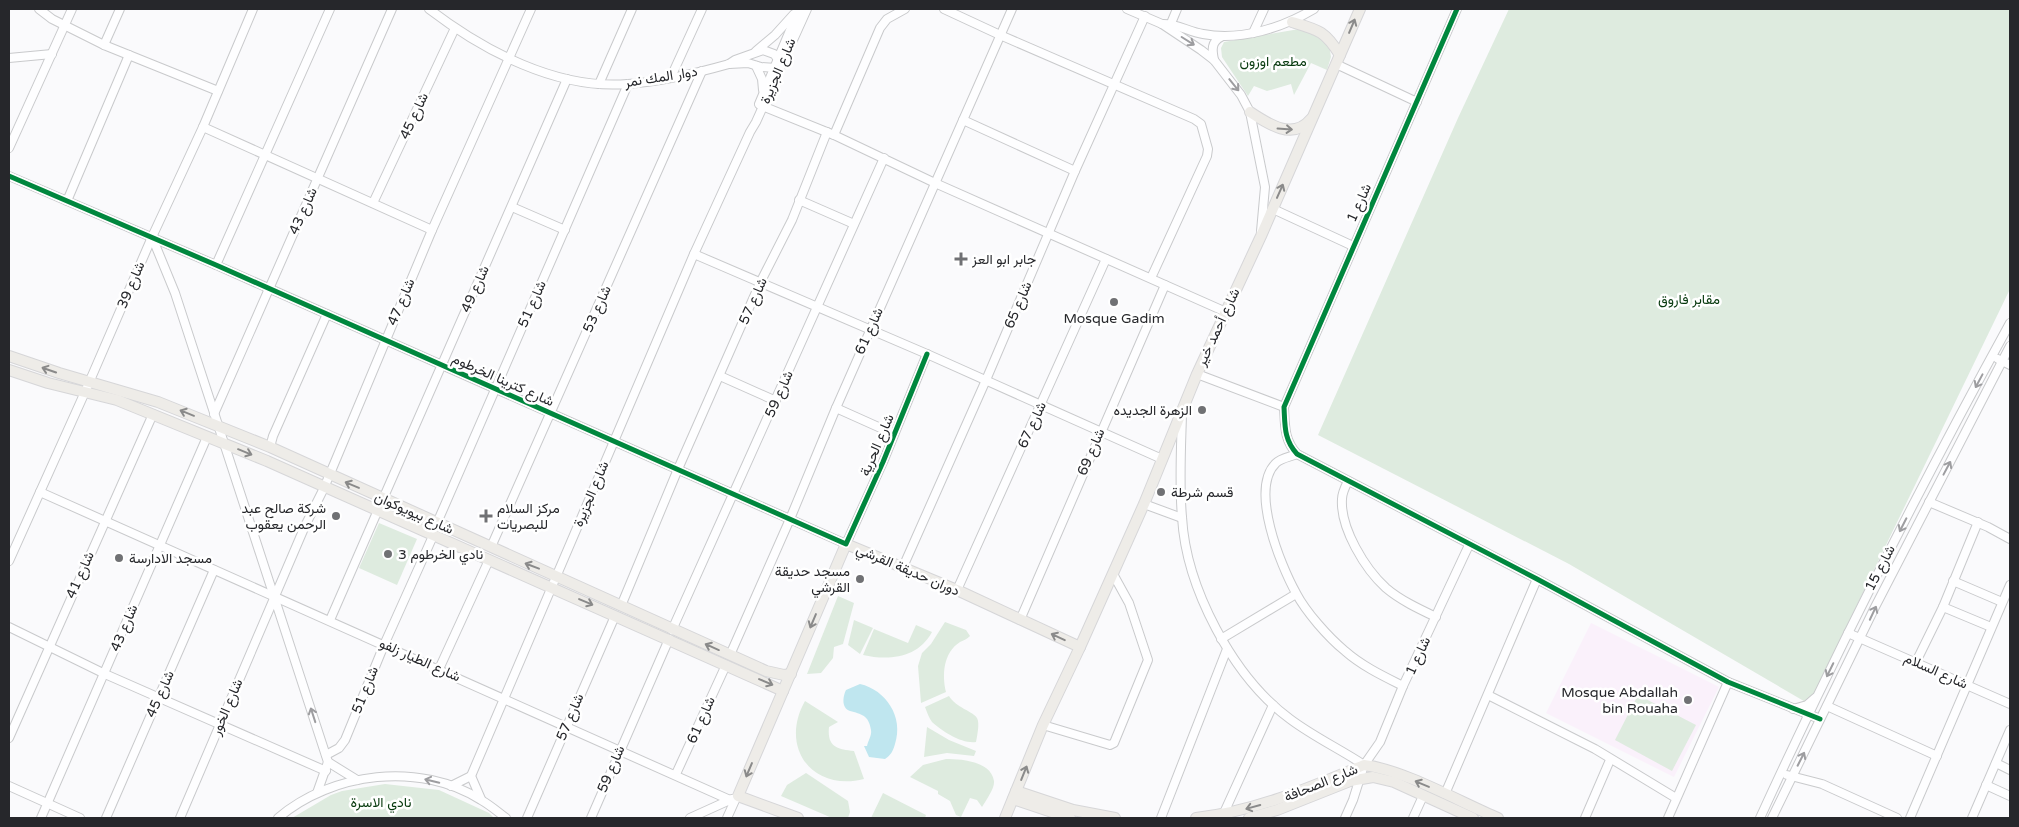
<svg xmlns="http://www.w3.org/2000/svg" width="2019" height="827" font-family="'Varela Round',Vazirmatn,sans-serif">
<rect width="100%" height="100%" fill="#fafafc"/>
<path fill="#faf1fb" d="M1591,623L1719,687L1674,777L1546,713Z"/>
<g fill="#deebdf">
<path d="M1509,9H2010V289L1809,704L1569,564L1318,435L1458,118Z"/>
<path d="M1305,28L1329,44L1331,57L1327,70L1311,63L1294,95L1291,84L1267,91L1254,86L1248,96L1222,57L1221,48L1224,42Z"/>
<path d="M379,523L417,539L397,585L359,568Z"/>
<path d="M838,596L854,603L843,644L834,647L833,658L821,673L807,674Z"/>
<path d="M854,620L873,628L860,654L848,645Z"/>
<path d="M945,622L966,630L970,636C967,639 964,640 960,642C943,653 942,675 946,692L921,703L918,666L922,653L931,644Z"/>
<path d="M916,625L932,632C918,658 889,661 863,655L874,629L908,643Z"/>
<path d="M1638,695L1696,725L1672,771L1615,740Z"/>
<path d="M949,696C955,707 974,712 977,718C980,723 977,736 976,742C962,744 943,732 932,722C929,718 927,712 925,707Z"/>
<path d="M805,701L838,722L829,727C827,747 837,749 854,751L864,779C812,792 779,747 805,701Z"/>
<path d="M927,727L949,740L976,751L974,756L947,753L924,757Z"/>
<path d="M946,759C961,759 991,761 994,781C995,788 986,800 982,807L977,800L970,798L961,817L956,815L950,801L938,794V791L910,777L923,765Z"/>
<path d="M806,773L848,801L850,812L848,818H832L781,796L787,785Z"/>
<path d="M385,784L439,790L489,813L494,818H292L331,795L342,791Z"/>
<path d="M883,793L926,815L925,818H871Z"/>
</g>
<path fill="#bfe6ef" d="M860,684C886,690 904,717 895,744C893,751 891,755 885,759L869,757L864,746H867C868,741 872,735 871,730C869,715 861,714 850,711C841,708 843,696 846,690Z"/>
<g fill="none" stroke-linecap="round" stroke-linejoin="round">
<defs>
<g id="minor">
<path d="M39,9L52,19L104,45L218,91"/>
<path d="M429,9C484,51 557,90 628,84C662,82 697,73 729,64L735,60L763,50L774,54L781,63"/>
<path d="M944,9L1000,35L1194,119L1201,124L1208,149L1207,156L1151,278"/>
<path d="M1127,9L1162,24L1201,50L1214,60L1241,95L1250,112L1265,187L1261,231"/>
<path d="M1457,9L1284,407C1285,426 1284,440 1297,454L1537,579L1728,682L1820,719"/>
<path d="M1162,24C1176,23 1189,32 1203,34C1241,41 1282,28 1314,9"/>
<path d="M1169,28L1177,9"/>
<path d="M1253,33L1264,9"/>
<path d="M104,45L120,9"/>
<path d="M756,51L775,35L794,14"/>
<path d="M9,58L52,54"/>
<path d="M1214,60C1212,50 1211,42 1221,37"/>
<path d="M729,64L748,63L761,67L776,68"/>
<path d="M1336,64L1417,102"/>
<path d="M756,66L762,79L763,90"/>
<path d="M671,77L702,9"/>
<path d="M599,84L632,9"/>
<path d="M759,104L799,9"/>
<path d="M760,105L834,135L935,183L1226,312"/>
<path d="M963,120L1075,171"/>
<path d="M203,127L432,230"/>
<path d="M834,135L880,28L887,19L905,9"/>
<path d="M9,148L72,9"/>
<path d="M9,176L216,265L846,544L883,462L927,354"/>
<path d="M799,200L854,224"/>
<path d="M67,201L129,55"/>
<path d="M373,203L455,28"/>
<path d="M512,207L565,230"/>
<path d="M1273,209L1353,246"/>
<path d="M152,237L175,293L328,762L317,793"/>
<path d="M694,254L927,354L1162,459"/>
<path d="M216,265L330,9"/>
<path d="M1998,359L2010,365"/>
<path d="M1197,374L1284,407"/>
<path d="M720,376L776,401"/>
<path d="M836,408L894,434"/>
<path d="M214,414L392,9"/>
<path d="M1182,415C1181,449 1179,484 1182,517C1186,588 1233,677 1290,719C1314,737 1340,749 1364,765L1353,800L1345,818"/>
<path d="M270,447L273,436L327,314"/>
<path d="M1297,454C1290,457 1281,458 1276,463C1249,489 1281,566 1296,593C1306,612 1328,637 1345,651C1362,666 1383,676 1403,686"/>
<path d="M1348,481C1345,487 1342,493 1342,499C1340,528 1365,569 1386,588C1400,600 1419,609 1436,617"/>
<path d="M40,492L730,800"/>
<path d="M383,499L567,79"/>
<path d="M1929,502L1988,527L2010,539"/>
<path d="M1144,504L1182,518"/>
<path d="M437,523L628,84"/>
<path d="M491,547L702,71"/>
<path d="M9,561L85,392L152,237L203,127L253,9"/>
<path d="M903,567L986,380L1075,171L1145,16"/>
<path d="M1953,581L2002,602"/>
<path d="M957,590L1106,259"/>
<path d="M621,606L678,469L760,283L792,220L827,132"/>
<path d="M1943,607L1991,627"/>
<path d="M330,620L378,510"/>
<path d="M1020,620L1165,285"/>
<path d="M9,627L105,674L326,771"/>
<path d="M672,630L884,158"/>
<path d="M1848,633L2010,704"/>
<path d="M1221,639L1296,594"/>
<path d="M730,655L790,519L836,408L1012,9"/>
<path d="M1916,662L1943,607L1978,522"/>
<path d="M439,669L489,560"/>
<path d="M1488,695L1595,749L1676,798"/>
<path d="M1827,706L1937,756"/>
<path d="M1793,709L1807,705L1815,698"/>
<path d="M1043,725L1110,745L1114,743L1148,660L1129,603L1113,574"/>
<path d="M9,738L153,414"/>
<path d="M326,755L339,748L345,740L384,645L433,536"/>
<path d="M328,762L357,780"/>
<path d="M1996,763L2010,770"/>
<path d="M1364,765L1380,742L1403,686L1469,545"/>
<path d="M676,774L726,665"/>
<path d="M1787,775L1822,784L1897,818"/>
<path d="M471,776L481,799"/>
<path d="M1986,785L2010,796"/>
<path d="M9,786L80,818"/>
<path d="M451,786L471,776L694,254L750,132L756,122L807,9"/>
<path d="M1445,794L1537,579"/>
<path d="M1223,815L1273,705"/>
<path d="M41,818L207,437"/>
<path d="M106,818L214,570"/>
<path d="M180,818L305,526L324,488L432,230L531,9"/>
<path d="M278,818C332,772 420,761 481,800C490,805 498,812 506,818"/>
<path d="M527,818L615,616"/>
<path d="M591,818L669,639"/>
<path d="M690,818L732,799"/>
<path d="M727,818L736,798"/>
<path d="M1161,818L1227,649"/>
<path d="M1413,818L1423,796"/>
<path d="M1585,818L1610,760"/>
<path d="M1668,818L1728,682"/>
<path d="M1760,818C1837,650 1921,485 2010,323"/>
<path d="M1772,818L1875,607L2010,346"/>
<path d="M1910,818L2010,585"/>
<path d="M1972,818L2010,730"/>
</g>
<g id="major">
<path d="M1292,22C1319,30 1325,31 1340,55"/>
<path d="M1250,112C1268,124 1293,141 1311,119"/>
<path d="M9,356L59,373L158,402L270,447L766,671L784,675L791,674"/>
<path d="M9,370L48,383L117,400L267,461L783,691"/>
<path d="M1080,647L1144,504L1197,374L1261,236L1360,9"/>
<path d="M1016,791L1073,810L1115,818"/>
<path d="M1013,799L1070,818"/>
<path d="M798,818L738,796L846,544L957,590L1080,647L1043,725L1005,818"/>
<path d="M1196,818C1256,811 1309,788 1364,765C1404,770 1460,802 1498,818"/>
<path d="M1249,818L1277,810L1350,781L1373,777L1394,782L1473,818"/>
</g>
</defs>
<use href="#minor" stroke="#c9cacc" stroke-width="10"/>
<use href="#major" stroke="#d6d6d8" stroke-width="12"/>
<use href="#minor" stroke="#fefeff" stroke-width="8"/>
<use href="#major" stroke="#eeece8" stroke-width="10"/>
<defs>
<g id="cycleway">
<path d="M1457,9L1284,407C1285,426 1284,440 1297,454L1537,579L1728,682L1820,719"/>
<path d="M9,176L216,265L846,544L883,462L927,354"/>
</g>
</defs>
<use href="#cycleway" stroke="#fff" stroke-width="8"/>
<use href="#cycleway" stroke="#00873e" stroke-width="5"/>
</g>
<defs><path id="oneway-shaft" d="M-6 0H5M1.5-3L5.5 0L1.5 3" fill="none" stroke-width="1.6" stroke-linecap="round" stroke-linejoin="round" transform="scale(1.25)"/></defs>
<g stroke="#8a8a8a">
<use href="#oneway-shaft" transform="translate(1352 26) rotate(-67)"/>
<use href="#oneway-shaft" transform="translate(1285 129) rotate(4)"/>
<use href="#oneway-shaft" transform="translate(1280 191) rotate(-66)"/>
<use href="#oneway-shaft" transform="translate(49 370) rotate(-161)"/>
<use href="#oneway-shaft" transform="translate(187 413) rotate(-158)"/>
<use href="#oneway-shaft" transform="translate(245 452) rotate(22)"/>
<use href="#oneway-shaft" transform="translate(352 485) rotate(-157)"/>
<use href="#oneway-shaft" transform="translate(532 566) rotate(-159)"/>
<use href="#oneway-shaft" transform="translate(586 602) rotate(23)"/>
<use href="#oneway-shaft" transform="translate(813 621) rotate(113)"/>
<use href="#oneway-shaft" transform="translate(1058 637) rotate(-155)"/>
<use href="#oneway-shaft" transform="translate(712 647) rotate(-156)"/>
<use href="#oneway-shaft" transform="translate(766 682) rotate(23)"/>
<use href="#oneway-shaft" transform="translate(749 770) rotate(113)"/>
<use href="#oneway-shaft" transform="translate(1024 773) rotate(-68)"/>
<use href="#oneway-shaft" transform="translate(1422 784) rotate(-157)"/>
<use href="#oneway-shaft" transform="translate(1253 807) rotate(165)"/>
</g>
<g stroke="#9d9da0">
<use href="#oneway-shaft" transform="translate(1188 41) rotate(32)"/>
<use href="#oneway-shaft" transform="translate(1234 85) rotate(51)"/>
<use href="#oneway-shaft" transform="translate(1979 381) rotate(118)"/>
<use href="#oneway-shaft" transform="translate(1947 468) rotate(-62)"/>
<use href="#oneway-shaft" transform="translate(1903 525) rotate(117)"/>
<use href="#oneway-shaft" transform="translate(1873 613) rotate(-65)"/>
<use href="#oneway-shaft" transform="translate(1830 670) rotate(116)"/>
<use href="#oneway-shaft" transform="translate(313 715) rotate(-108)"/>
<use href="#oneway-shaft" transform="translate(1801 759) rotate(-63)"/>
<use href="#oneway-shaft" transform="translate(432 781) rotate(-166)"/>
</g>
<g fill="#707174" stroke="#fff" stroke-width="2">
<path d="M958.5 251.5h5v5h5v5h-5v5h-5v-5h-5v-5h5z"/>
<circle cx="1114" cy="302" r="5"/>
<circle cx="1202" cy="410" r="5"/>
<circle cx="1161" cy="492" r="5"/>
<circle cx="336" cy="516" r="5"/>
<path d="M483.5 508.5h5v5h5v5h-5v5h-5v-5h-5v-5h5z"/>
<circle cx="388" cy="554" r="5"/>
<circle cx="119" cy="558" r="5"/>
<circle cx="860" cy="579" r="5"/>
<circle cx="1688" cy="700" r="5"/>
</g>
<g text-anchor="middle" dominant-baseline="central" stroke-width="5" stroke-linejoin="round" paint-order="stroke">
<g font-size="14" fill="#06390d" stroke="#fff">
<text x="1273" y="61">مطعم اوزون</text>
<text x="1689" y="299">مقابر فاروق</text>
<text x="381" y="802">نادي الاسرة</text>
</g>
<g font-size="14" fill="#26272b" stroke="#fff">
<text transform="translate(778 71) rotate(-67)">شارع الجزيرة</text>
<text transform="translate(661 77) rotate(-9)">دوار المك نمر</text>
<text transform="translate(414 116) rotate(-65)">شارع 45</text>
<text transform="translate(1359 203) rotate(-66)">شارع 1</text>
<text transform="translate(303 211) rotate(-66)">شارع 43</text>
<text transform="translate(131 285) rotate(-67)">شارع 39</text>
<text transform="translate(475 289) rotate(-66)">شارع 49</text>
<text transform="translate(753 301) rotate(-66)">شارع 57</text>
<text transform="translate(401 302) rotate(-67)">شارع 47</text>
<text transform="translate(532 304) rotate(-66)">شارع 51</text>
<text transform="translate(1018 305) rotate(-67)">شارع 65</text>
<text transform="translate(597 309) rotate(-66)">شارع 53</text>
<text transform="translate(1218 327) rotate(-65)">شارع أحمد خير</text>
<text transform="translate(869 331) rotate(-66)">شارع 61</text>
<text transform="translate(503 380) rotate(24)">شارع كترينا الخرطوم</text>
<text transform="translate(779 394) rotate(-66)">شارع 59</text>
<text transform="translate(1032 425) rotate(-65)">شارع 67</text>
<text transform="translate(877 445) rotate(-67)">شارع الحرية</text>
<text transform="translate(1091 452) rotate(-67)">شارع 69</text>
<text transform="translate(591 494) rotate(-67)">شارع الجزيرة</text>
<text transform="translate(414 513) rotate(24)">شارع بيويوكوان</text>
<text transform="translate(1880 568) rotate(-63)">شارع 15</text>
<text transform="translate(908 570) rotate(23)">دوران حديقة القرشي</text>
<text transform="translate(80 575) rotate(-66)">شارع 41</text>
<text transform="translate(124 628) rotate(-67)">شارع 43</text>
<text transform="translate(1418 656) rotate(-65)">شارع 1</text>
<text transform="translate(420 660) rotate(24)">شارع الطيار زلفو</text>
<text transform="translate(1936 671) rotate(24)">شارع السلام</text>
<text transform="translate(365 690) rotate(-68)">شارع 51</text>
<text transform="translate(160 694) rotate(-66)">شارع 45</text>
<text transform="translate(227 707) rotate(-67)">شارع الخور</text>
<text transform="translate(570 717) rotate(-67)">شارع 57</text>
<text transform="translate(701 720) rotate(-66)">شارع 61</text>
<text transform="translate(611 769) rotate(-67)">شارع 59</text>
<text transform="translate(1321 783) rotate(-22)">شارع الصحافة</text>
</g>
<g font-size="14" fill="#26272b" stroke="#fff" text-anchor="start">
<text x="972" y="259">جابر ابو العز</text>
<text x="1114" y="318" text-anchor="middle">Mosque Gadim</text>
<text x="1192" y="410" text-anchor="end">الزهرة الجديده</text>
<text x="1171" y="492">قسم شرطة</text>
<text x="326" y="508" text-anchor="end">شركة صالح عبد<tspan x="326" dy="16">الرحمن يعقوب</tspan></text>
<text x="497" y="508">مركز السلام<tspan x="497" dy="16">للبصريات</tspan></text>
<text x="398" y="554">نادي الخرطوم 3</text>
<text x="129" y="558">مسجد الادارسة</text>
<text x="850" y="571" text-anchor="end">مسجد حديقة<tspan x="850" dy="16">القرشي</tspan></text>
<text x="1678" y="692" text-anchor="end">Mosque Abdallah<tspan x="1678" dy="16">bin Rouaha</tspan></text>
</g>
</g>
<rect width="2019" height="827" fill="none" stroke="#26272b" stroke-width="20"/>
</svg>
